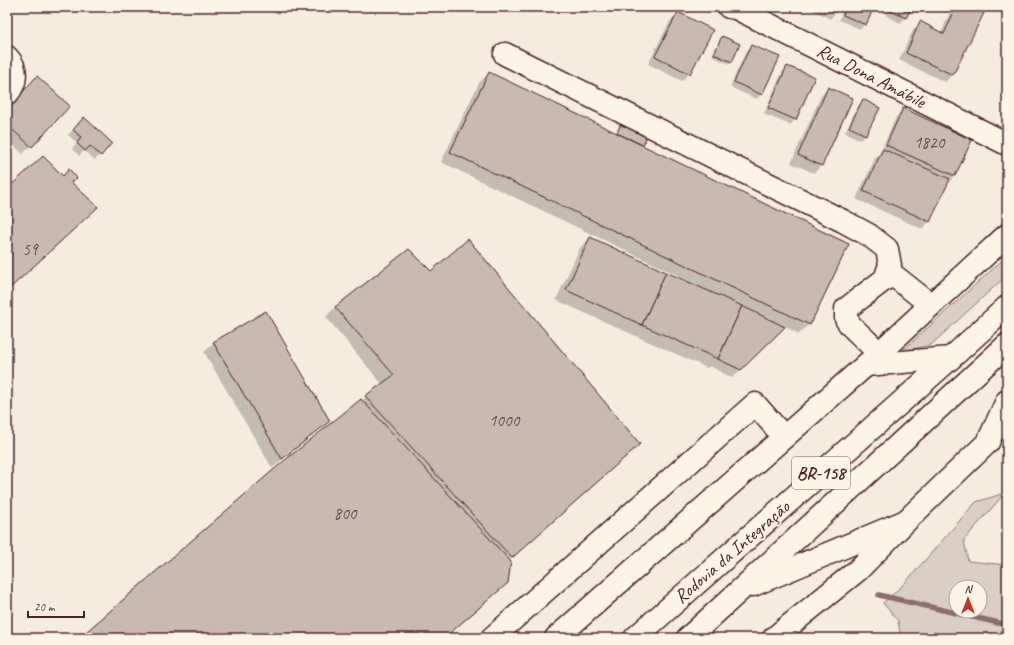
<svg xmlns="http://www.w3.org/2000/svg" width="1014" height="645" font-family="Caveat,sans-serif">
<rect width="100%" height="100%" fill="#f5ecde"/>
<filter id="ink" filterUnits="userSpaceOnUse"><feTurbulence type="fractalNoise" baseFrequency=".025" numOctaves="2"/><feDisplacementMap in="SourceGraphic" scale="8" xChannelSelector="R" yChannelSelector="G"/><feConvolveMatrix kernelMatrix="1 2 1 2 8 2 1 2 1" color-interpolation-filters="sRGB"/></filter>
<g filter="url(#ink)">
<g fill="#dbcec4" stroke="#927678" fill-rule="evenodd">
<path d="M1007,256V275L931,345L902,351Z"/>
<path d="M1005,493L964,540L968,561L1007,565V638H901L898,621L883,603L904,584L976,502ZM956,587H980V611H956Z"/>
</g>
<g fill="#0003">
<path d="M807,7H840L837,11L830,19Z"/>
<path d="M844,7H873L865,24L860,29L839,20Z"/>
<path d="M889,7H911L905,18L900,23L885,15Z"/>
<path d="M954,7H969L952,75L945,82L899,60L913,30L921,23L941,33L951,10Z"/>
<path d="M678,13L689,73L682,81L648,64L670,21Z"/>
<path d="M722,37L738,44L731,62L729,64L712,56L720,40Z"/>
<path d="M751,46L762,94L756,99L730,87L746,51Z"/>
<path d="M787,67L813,78L795,120L790,125L764,114L782,72Z"/>
<path d="M489,73L616,134L619,126L621,124L642,144L641,146L809,324L799,334L784,326L732,378L710,366L707,368L556,300L580,248L590,238L682,280L683,278L441,162L479,83Z"/>
<path d="M828,88L821,166L814,173L791,163L821,96Z"/>
<path d="M863,101L879,108L865,135L860,140L845,132L858,106Z"/>
<path d="M68,106L23,154L7,139V110Z"/>
<path d="M903,109L970,140L954,176L948,182L929,222L922,229L856,199L875,158L880,153L896,117Z"/>
<path d="M84,119L111,143L95,160L84,151L79,156L72,148L77,143L68,135Z"/>
<path d="M431,272L639,444L629,454L509,561L496,592L444,638H80L366,397L383,385L326,317L335,307Z"/>
<path d="M214,343L328,421L318,431L272,468L204,352Z"/>
</g>
<g fill="none" stroke-linecap="round" stroke-linejoin="round">
<path stroke="#8c6e70" stroke-width="5.5" d="M879,595L1003,624L1007,626"/>
</g>
<g fill="#cab9b1" stroke="#4a1f2b">
<path d="M846,7H874L866,25L843,15Z"/>
<path d="M891,7H912L906,18L889,10Z"/>
<path d="M956,7H971L984,13L953,75L906,53L920,21L944,34Z"/>
<path d="M678,12L713,30L690,74L655,56Z"/>
<path d="M722,36L740,44L732,62L714,54Z"/>
<path d="M751,45L780,57L762,95L734,82Z"/>
<path d="M787,66L815,77L796,120L768,108Z"/>
<path d="M489,72L849,244L810,325L450,152Z"/>
<path d="M37,76L70,106L32,147L7,125V109Z"/>
<path d="M828,87L853,98L822,166L798,155Z"/>
<path d="M863,99L880,108L866,135L849,127Z"/>
<path d="M903,108L972,140L955,176L886,145Z"/>
<path d="M84,117L112,143L101,156L90,146L85,151L77,143L81,137L73,130Z"/>
<path d="M621,123L647,135L643,145L617,133Z"/>
<path d="M883,149L950,179L930,222L863,191Z"/>
<path d="M43,156L63,176L69,169L77,178L71,182L98,207L7,291V189Z"/>
<path d="M590,237L666,272L642,325L566,290Z"/>
<path d="M468,239L640,444L512,558L365,396L394,375L335,307L409,249L431,271Z"/>
<path d="M666,272L742,306L718,359L642,325Z"/>
<path d="M742,306L785,327L741,370L718,359Z"/>
<path d="M266,311L330,421L282,459L213,342Z"/>
<path d="M361,399L511,562L508,583L444,638H79L279,465Z"/>
</g>
<g fill="none" stroke-linecap="round" stroke-linejoin="round">
<defs>
<g id="minor">
<path d="M729,7L736,8L1007,144"/>
<path d="M505,54L843,221L869,235L887,249L890,265L885,279L846,309V319L851,326L879,353"/>
<path d="M7,57C18,68 17,83 7,94"/>
<path d="M888,271L931,305"/>
<path d="M492,638L755,404L784,437"/>
</g>
<g id="major">
<path d="M556,638L866,365L1007,235"/>
<path d="M774,638L858,570L906,521L988,442"/>
</g>
<g id="highway">
<path d="M866,365L951,358"/>
<path d="M988,442L1007,401"/>
<path d="M753,585L906,521"/>
<path d="M635,638L951,358L1007,307"/>
<path d="M688,638L1007,345"/>
</g>
</defs>
<use href="#minor" stroke="#4a1f2b" stroke-width="25"/>
<use href="#major" stroke="#4a1f2b" stroke-width="25"/>
<use href="#highway" stroke="#4a1f2b" stroke-width="25"/>
<use href="#minor" stroke="#fcf5e5" stroke-width="22"/>
<use href="#major" stroke="#fcf5e5" stroke-width="22"/>
<use href="#highway" stroke="#fcf5e5" stroke-width="22"/>
</g>
</g>
<g text-anchor="middle" dominant-baseline="central" stroke-width="4" stroke-linejoin="round" paint-order="stroke">
<g font-size="17" fill="#6a464c">
<text x="929" y="142">1820</text>
<text x="30" y="249">59</text>
<text x="504" y="420">1000</text>
<text x="345" y="513">800</text>
</g>
<rect fill="#fcf5e5" stroke="#7f5f63" stroke-width="1" x="792" y="457" width="58" height="32" rx="3"/>
<g font-size="18" font-weight="bold" fill="#4a1f2b">
<text x="821" y="473">BR-158</text>
</g>
<g font-size="19" fill="#4a1f2b" stroke="#fcf5e5">
<text transform="translate(871 76) rotate(27)">Rua Dona Amábile</text>
<text transform="translate(732 552) rotate(-41)">Rodovia da Integração</text>
</g>
</g>
<rect width="1014" height="645" fill="none" stroke="#fcf5e5" stroke-width="24"/>
<rect x="12" y="12" width="990" height="621" fill="none" stroke="#4a1f2b" stroke-width="1.5" filter="url(#ink)"/>
<g transform="translate(968 599)"><circle r="19" fill="#fcf5e5" stroke="#b59f9b"/>
<path d="M0-3L7 15L0 10L-7 15Z" fill="#c8321e"/>
<text y="-6" font-size="11" font-weight="bold" text-anchor="middle" fill="#4a1f2b">N</text>
</g>
<path d="M28 611v6h56v-6" fill="none" stroke="#4a1f2b" stroke-width="2"/>
<text x="34" y="611" font-size="12" fill="#4a1f2b" stroke="#fcf5e5" stroke-width="3" paint-order="stroke">20 m</text>
</svg>
